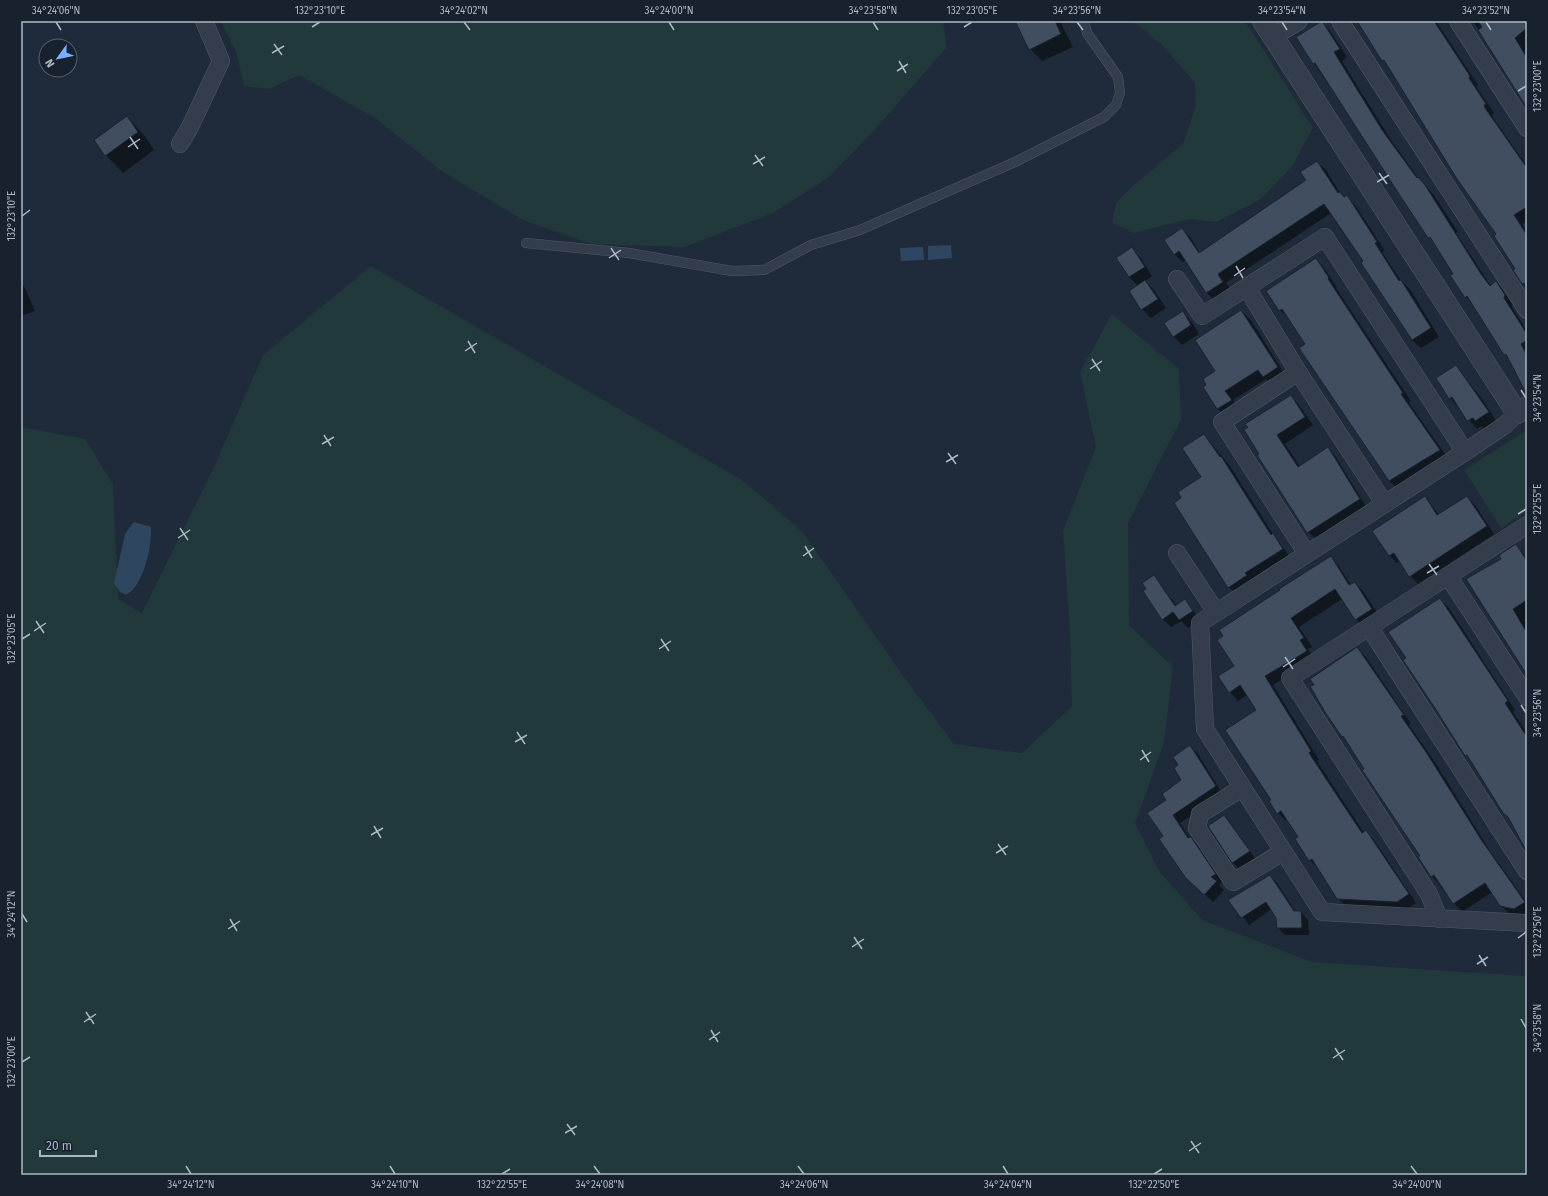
<svg xmlns="http://www.w3.org/2000/svg" width="1548" height="1196" font-family="'Fira Sans',sans-serif">
<rect width="100%" height="100%" fill="#1f2b3a"/>
<g fill="#21393b">
<path d="M221,21H943L947,47L879,125L828,178L773,213L684,247L591,244L523,220L443,172L375,118L299,75L269,89L244,86L236,52Z"/>
<path d="M1132,21H1237L1247,24L1313,128L1291,168L1261,199L1216,222L1190,219L1134,233L1112,223L1116,203L1136,183L1183,144L1196,105L1195,83L1163,46Z"/>
<path d="M371,266L742,480L802,531L904,677L954,744L1022,753L1072,706L1070,630L1063,531L1096,447L1080,372L1112,314L1179,369L1181,420L1128,523L1129,625L1173,667L1164,743L1135,823L1159,871L1202,920L1312,962L1527,976V1175H21V427L85,439L113,484L118,599L142,613L215,465L263,355Z"/>
<path d="M1527,430V511L1501,528L1464,470Z"/>
</g>
<g fill="#2f4661">
<path d="M951,245L952,258L928,260V246Z"/>
<path d="M923,247L924,260L901,261L900,248Z"/>
<path d="M134,522L151,527C152,546 144,585 126,595L120,592L114,583L125,534Z"/>
</g>
<g fill="#0007">
<path d="M1016,21H1060L1073,47L1042,61L1030,49Z"/>
<path d="M1358,21H1436L1478,85L1476,86L1494,113L1492,114L1493,118L1527,166V221L1522,224L1527,232V288L1523,283L1498,235Z"/>
<path d="M1473,21H1527V106L1492,49Z"/>
<path d="M1322,22L1330,31L1347,57L1342,61L1391,140L1419,179L1434,195L1458,232L1456,233L1491,286L1496,282L1505,291L1513,304L1512,307L1527,331V387L1474,305L1466,297L1434,242L1297,38Z"/>
<path d="M127,117L144,135L154,150L123,173L106,155Z"/>
<path d="M1317,162L1326,170L1340,193L1355,205L1385,251L1382,252L1401,281L1410,289L1439,337L1421,348L1412,340L1362,263L1364,262L1331,213L1226,283L1231,290L1215,301L1206,292L1186,260L1183,262L1174,254L1182,229L1191,238L1200,253L1308,181Z"/>
<path d="M1132,249L1140,257L1152,276L1145,281L1154,290L1166,308L1151,318L1142,309L1138,286L1129,277Z"/>
<path d="M1316,259L1324,268L1337,287L1336,288L1411,401L1409,403L1448,458L1398,489L1389,481L1350,423L1306,345L1288,318L1280,310Z"/>
<path d="M21,284L25,288L35,311L21,316Z"/>
<path d="M1241,311L1250,319L1286,376L1272,385L1266,379L1233,400L1239,409L1227,417L1218,409L1204,387L1216,372Z"/>
<path d="M1183,312L1191,321L1199,334L1182,345L1173,336Z"/>
<path d="M1456,367L1483,400L1496,421L1484,429L1481,426L1477,429L1450,398Z"/>
<path d="M1291,397L1299,405L1313,425L1285,444L1300,467L1327,448L1336,457L1367,508L1317,540L1308,532L1261,454L1249,428Z"/>
<path d="M1204,435L1230,466L1274,536L1290,557L1238,595L1229,587L1183,498L1203,477Z"/>
<path d="M1425,497L1439,515L1467,497L1475,505L1494,534L1418,584L1410,576L1400,561L1397,563L1389,555Z"/>
<path d="M1516,545L1527,558V675L1468,579L1502,559Z"/>
<path d="M1331,558L1339,566L1351,585L1355,583L1363,591L1380,617L1364,628L1356,619L1342,599L1299,627L1312,647L1308,649L1315,659L1273,685L1319,760L1317,761L1347,807L1364,833L1366,832L1374,840L1416,903L1406,910L1347,907L1338,898L1318,868L1310,860L1300,837L1288,820L1286,821L1278,813L1272,800L1258,710L1247,695L1238,701L1230,692L1235,667Z"/>
<path d="M1154,577L1177,606L1185,600L1200,620L1188,628L1181,621L1171,627L1162,619L1147,590Z"/>
<path d="M1440,600L1449,608L1515,710L1513,712L1527,733V848L1510,819L1503,812L1483,781L1485,780L1473,763L1466,755L1407,659Z"/>
<path d="M1357,649L1366,657L1411,724L1409,725L1435,762L1490,851L1527,903V914L1523,917L1510,914L1501,906L1492,892L1462,912L1454,903L1432,876L1348,742L1343,736L1315,685Z"/>
<path d="M1190,746L1198,754L1223,795L1180,823L1190,838L1199,846L1223,882L1219,885L1224,890L1213,902L1192,882L1164,837L1168,800L1183,780L1179,765Z"/>
<path d="M1224,816L1255,858L1239,869L1233,862Z"/>
<path d="M1270,876L1277,883L1296,912H1301L1308,920L1309,935H1285L1278,928L1277,917L1272,909L1249,925L1230,900Z"/>
</g>
<g fill="#404e60" stroke="#1a2431">
<path d="M1015,21H1055L1061,34L1029,50Z"/>
<path d="M1322,21L1340,49L1334,52L1382,130L1417,178L1418,177L1425,185L1481,274L1490,286L1496,281L1505,295L1504,298L1527,334V340L1521,344L1527,355V395L1506,354L1504,355L1467,296L1465,298L1450,275L1453,274L1430,237L1428,238L1399,194L1315,63L1313,64L1296,37Z"/>
<path d="M1357,21H1434L1470,76L1469,78L1486,104L1484,105L1485,108L1527,168V207L1514,215L1527,235V288L1524,283L1522,284L1513,270L1515,269L1494,236L1496,234L1457,179L1384,60L1382,61Z"/>
<path d="M1478,21H1527V28L1515,38L1527,58V108L1478,30L1482,27Z"/>
<path d="M127,116L138,132L105,156L94,140Z"/>
<path d="M1317,161L1338,193L1340,192L1344,197L1347,195L1377,242L1375,243L1399,281L1401,280L1431,328L1412,340L1361,263L1363,261L1324,204L1218,274L1223,282L1206,293L1179,251L1174,255L1164,240L1182,228L1199,253L1306,180L1300,172Z"/>
<path d="M1132,247L1145,267L1129,277L1116,258Z"/>
<path d="M1316,258L1329,278L1328,279L1403,393L1401,394L1440,450L1389,481L1299,348L1305,344L1282,309L1279,311L1266,291Z"/>
<path d="M1145,280L1158,299L1141,310L1129,291Z"/>
<path d="M1241,310L1278,367L1263,377L1258,370L1225,391L1232,400L1217,409L1203,387L1206,385L1203,379L1215,371L1195,340Z"/>
<path d="M1183,311L1191,325L1173,337L1164,323Z"/>
<path d="M1456,365L1489,412L1475,421L1473,418L1467,421L1452,397L1449,399L1436,378Z"/>
<path d="M1291,395L1305,417L1277,435L1298,467L1328,447L1360,499L1307,533L1257,455L1259,454L1244,430L1248,427L1245,424Z"/>
<path d="M1204,434L1220,457L1221,456L1271,535L1273,533L1283,549L1245,573L1247,575L1228,588L1174,503L1181,498L1178,492L1201,477L1182,448Z"/>
<path d="M1425,496L1437,515L1467,496L1487,526L1409,577L1394,553L1389,556L1372,531Z"/>
<path d="M1516,544L1527,561V600L1513,609L1527,633V675L1466,579L1501,559L1499,555Z"/>
<path d="M1331,556L1349,585L1355,582L1372,609L1355,620L1335,589L1291,618L1304,638L1300,640L1307,651L1265,676L1311,751L1309,753L1338,797L1362,833L1366,830L1409,894L1397,902L1337,899L1312,859L1309,861L1295,839L1298,837L1281,811L1277,814L1269,801L1271,800L1225,730L1256,710L1240,685L1229,693L1218,676L1234,666L1217,640L1223,636L1219,630L1280,590L1279,589Z"/>
<path d="M1154,575L1175,606L1185,599L1193,611L1179,620L1173,612L1162,620L1143,591L1146,589L1142,583Z"/>
<path d="M1440,598L1508,701L1505,703L1527,737V852L1508,817L1503,813L1467,755L1465,756L1435,708L1403,660L1406,658L1388,632Z"/>
<path d="M1357,647L1404,715L1401,716L1426,752L1482,841L1525,902L1514,909L1500,906L1485,883L1453,904L1434,875L1431,877L1418,857L1420,856L1362,770L1364,769L1343,736L1342,737L1325,712L1310,686L1314,685L1310,679Z"/>
<path d="M1190,745L1216,786L1173,815L1188,838L1191,837L1216,874L1211,877L1217,881L1204,895L1185,877L1159,839L1163,836L1147,813L1166,800L1162,794L1181,780L1174,768L1178,765L1173,757Z"/>
<path d="M1224,815L1250,851L1232,863L1208,826Z"/>
<path d="M1270,875L1294,911H1301L1302,928H1277L1276,918L1266,902L1241,918L1228,900Z"/>
</g>
<g fill="none" stroke-linecap="round" stroke-linejoin="round">
<defs>
<path id="service" d="M526,243L629,253L732,271L764,270L811,245L860,230L1015,162L1104,117L1116,105L1120,93L1118,77L1087,33L1084,21"/>
<g id="minor">
<path d="M1340,21L1527,310"/>
<path d="M1458,21L1527,128"/>
<path d="M1273,37L1299,21"/>
<path d="M180,144L190,127L221,61L204,21"/>
<path d="M1177,279L1202,316L1325,237L1465,452"/>
<path d="M1247,288L1298,372L1384,503"/>
<path d="M1298,372L1222,422L1307,554"/>
<path d="M1517,413L1505,425L1465,452L1200,623L1205,729L1322,912L1527,923"/>
<path d="M1177,553L1216,612"/>
<path d="M1448,576L1527,697"/>
<path d="M1369,627L1527,871"/>
<path d="M1242,788L1200,814L1197,828L1233,882L1283,852"/>
<path d="M1439,919L1429,894L1290,678L1527,525"/>
</g>
<path id="tertiary" d="M1263,21L1517,413L1527,407"/>
</defs>
<use href="#service" stroke="#505b68" stroke-width="10"/>
<use href="#minor" stroke="#505b68" stroke-width="18"/>
<use href="#tertiary" stroke="#505b68" stroke-width="22"/>
<use href="#service" stroke="#333d4b" stroke-width="9"/>
<use href="#minor" stroke="#333d4b" stroke-width="17"/>
<use href="#tertiary" stroke="#333d4b" stroke-width="21"/>
</g>
<path fill="none" stroke="#adb8c7" stroke-width="1.5" d="M56,22L61,30M464,22L470,30M669,22L674,30M873,22L878,30M1077,22L1083,30M1282,22L1287,30M1486,22L1491,30M312,27L320,22M964,27L972,22M274,44L282,55M272,53L284,46M899,61L906,73M897,71L908,64M1518,91L1526,86M130,137L138,149M128,147L140,139M755,155L763,166M753,164L765,157M1379,173L1387,184M1377,182L1389,175M22,216L30,210M611,248L619,260M609,258L621,250M1236,266L1243,278M1234,276L1245,268M468,341L475,353M465,351L477,343M1092,359L1100,371M1090,369L1102,361M1521,390L1526,398M324,435L331,446M322,444L334,437M948,453L956,464M946,462L958,455M1518,514L1526,509M180,528L188,540M178,538L190,530M805,546L812,558M803,556L814,548M1429,564L1437,575M1427,573L1439,566M36,621L44,633M34,631L46,623M22,639L30,634M661,639L669,651M659,649L671,641M1285,657L1293,669M1283,667L1295,659M1521,705L1526,713M517,732L525,744M515,742L527,735M1142,750L1149,762M1140,760L1151,752M374,826L381,838M371,835L383,828M998,844L1006,855M996,853L1008,846M22,914L27,922M230,919L237,931M228,929L240,921M854,937L862,949M1518,938L1526,932M852,947L864,939M1479,955L1486,966M1477,964L1488,957M86,1012L94,1024M1521,1019L1526,1028M84,1022L96,1014M711,1030L718,1042M709,1040L720,1032M1335,1048L1343,1060M1333,1058L1345,1050M22,1062L30,1057M567,1124L575,1135M565,1133L577,1126M1191,1141L1199,1153M1189,1151L1201,1143M186,1166L191,1174M390,1166L395,1174M594,1166L600,1174M798,1166L804,1174M1003,1166L1008,1174M1411,1166L1417,1174M502,1174L510,1169M1154,1174L1162,1169"/>
<rect width="1548" height="1196" fill="none" stroke="#18222f" stroke-width="44"/>
<g transform="translate(58 58) rotate(237)"><circle r="19" fill="#18222f" stroke="#545e6c"/>
<path d="M0-3L7 15L0 10L-7 15Z" fill="#7ab0ff"/>
<text y="-6" font-size="11" font-weight="bold" text-anchor="middle" fill="#adb8c7">N</text>
</g>
<path d="M40 1150v6h56v-6" fill="none" stroke="#adb8c7" stroke-width="2"/>
<text x="46" y="1150" font-size="12" fill="#adb8c7" stroke="#18222f" stroke-width="3" paint-order="stroke">20 m</text>
<rect x="22" y="22" width="1504" height="1152" fill="none" stroke="#adb8c7" stroke-width="1.5"/>
<g font-size="10" text-anchor="middle" fill="#adb8c7">
<text x="56" y="14">34°24'06"N</text>
<text x="320" y="14">132°23'10"E</text>
<text x="464" y="14">34°24'02"N</text>
<text x="669" y="14">34°24'00"N</text>
<text x="873" y="14">34°23'58"N</text>
<text x="972" y="14">132°23'05"E</text>
<text x="1077" y="14">34°23'56"N</text>
<text x="1282" y="14">34°23'54"N</text>
<text x="1486" y="14">34°23'52"N</text>
<text transform="translate(1537 86) rotate(-90)" y="4">132°23'00"E</text>
<text transform="translate(11 216) rotate(-90)" y="4">132°23'10"E</text>
<text transform="translate(1537 398) rotate(-90)" y="4">34°23'54"N</text>
<text transform="translate(1537 509) rotate(-90)" y="4">132°22'55"E</text>
<text transform="translate(11 639) rotate(-90)" y="4">132°23'05"E</text>
<text transform="translate(1537 713) rotate(-90)" y="4">34°23'56"N</text>
<text transform="translate(11 914) rotate(-90)" y="4">34°24'12"N</text>
<text transform="translate(1537 932) rotate(-90)" y="4">132°22'50"E</text>
<text transform="translate(1537 1028) rotate(-90)" y="4">34°23'58"N</text>
<text transform="translate(11 1062) rotate(-90)" y="4">132°23'00"E</text>
<text x="191" y="1188">34°24'12"N</text>
<text x="395" y="1188">34°24'10"N</text>
<text x="502" y="1188">132°22'55"E</text>
<text x="600" y="1188">34°24'08"N</text>
<text x="804" y="1188">34°24'06"N</text>
<text x="1008" y="1188">34°24'04"N</text>
<text x="1154" y="1188">132°22'50"E</text>
<text x="1417" y="1188">34°24'00"N</text>
</g>
</svg>
